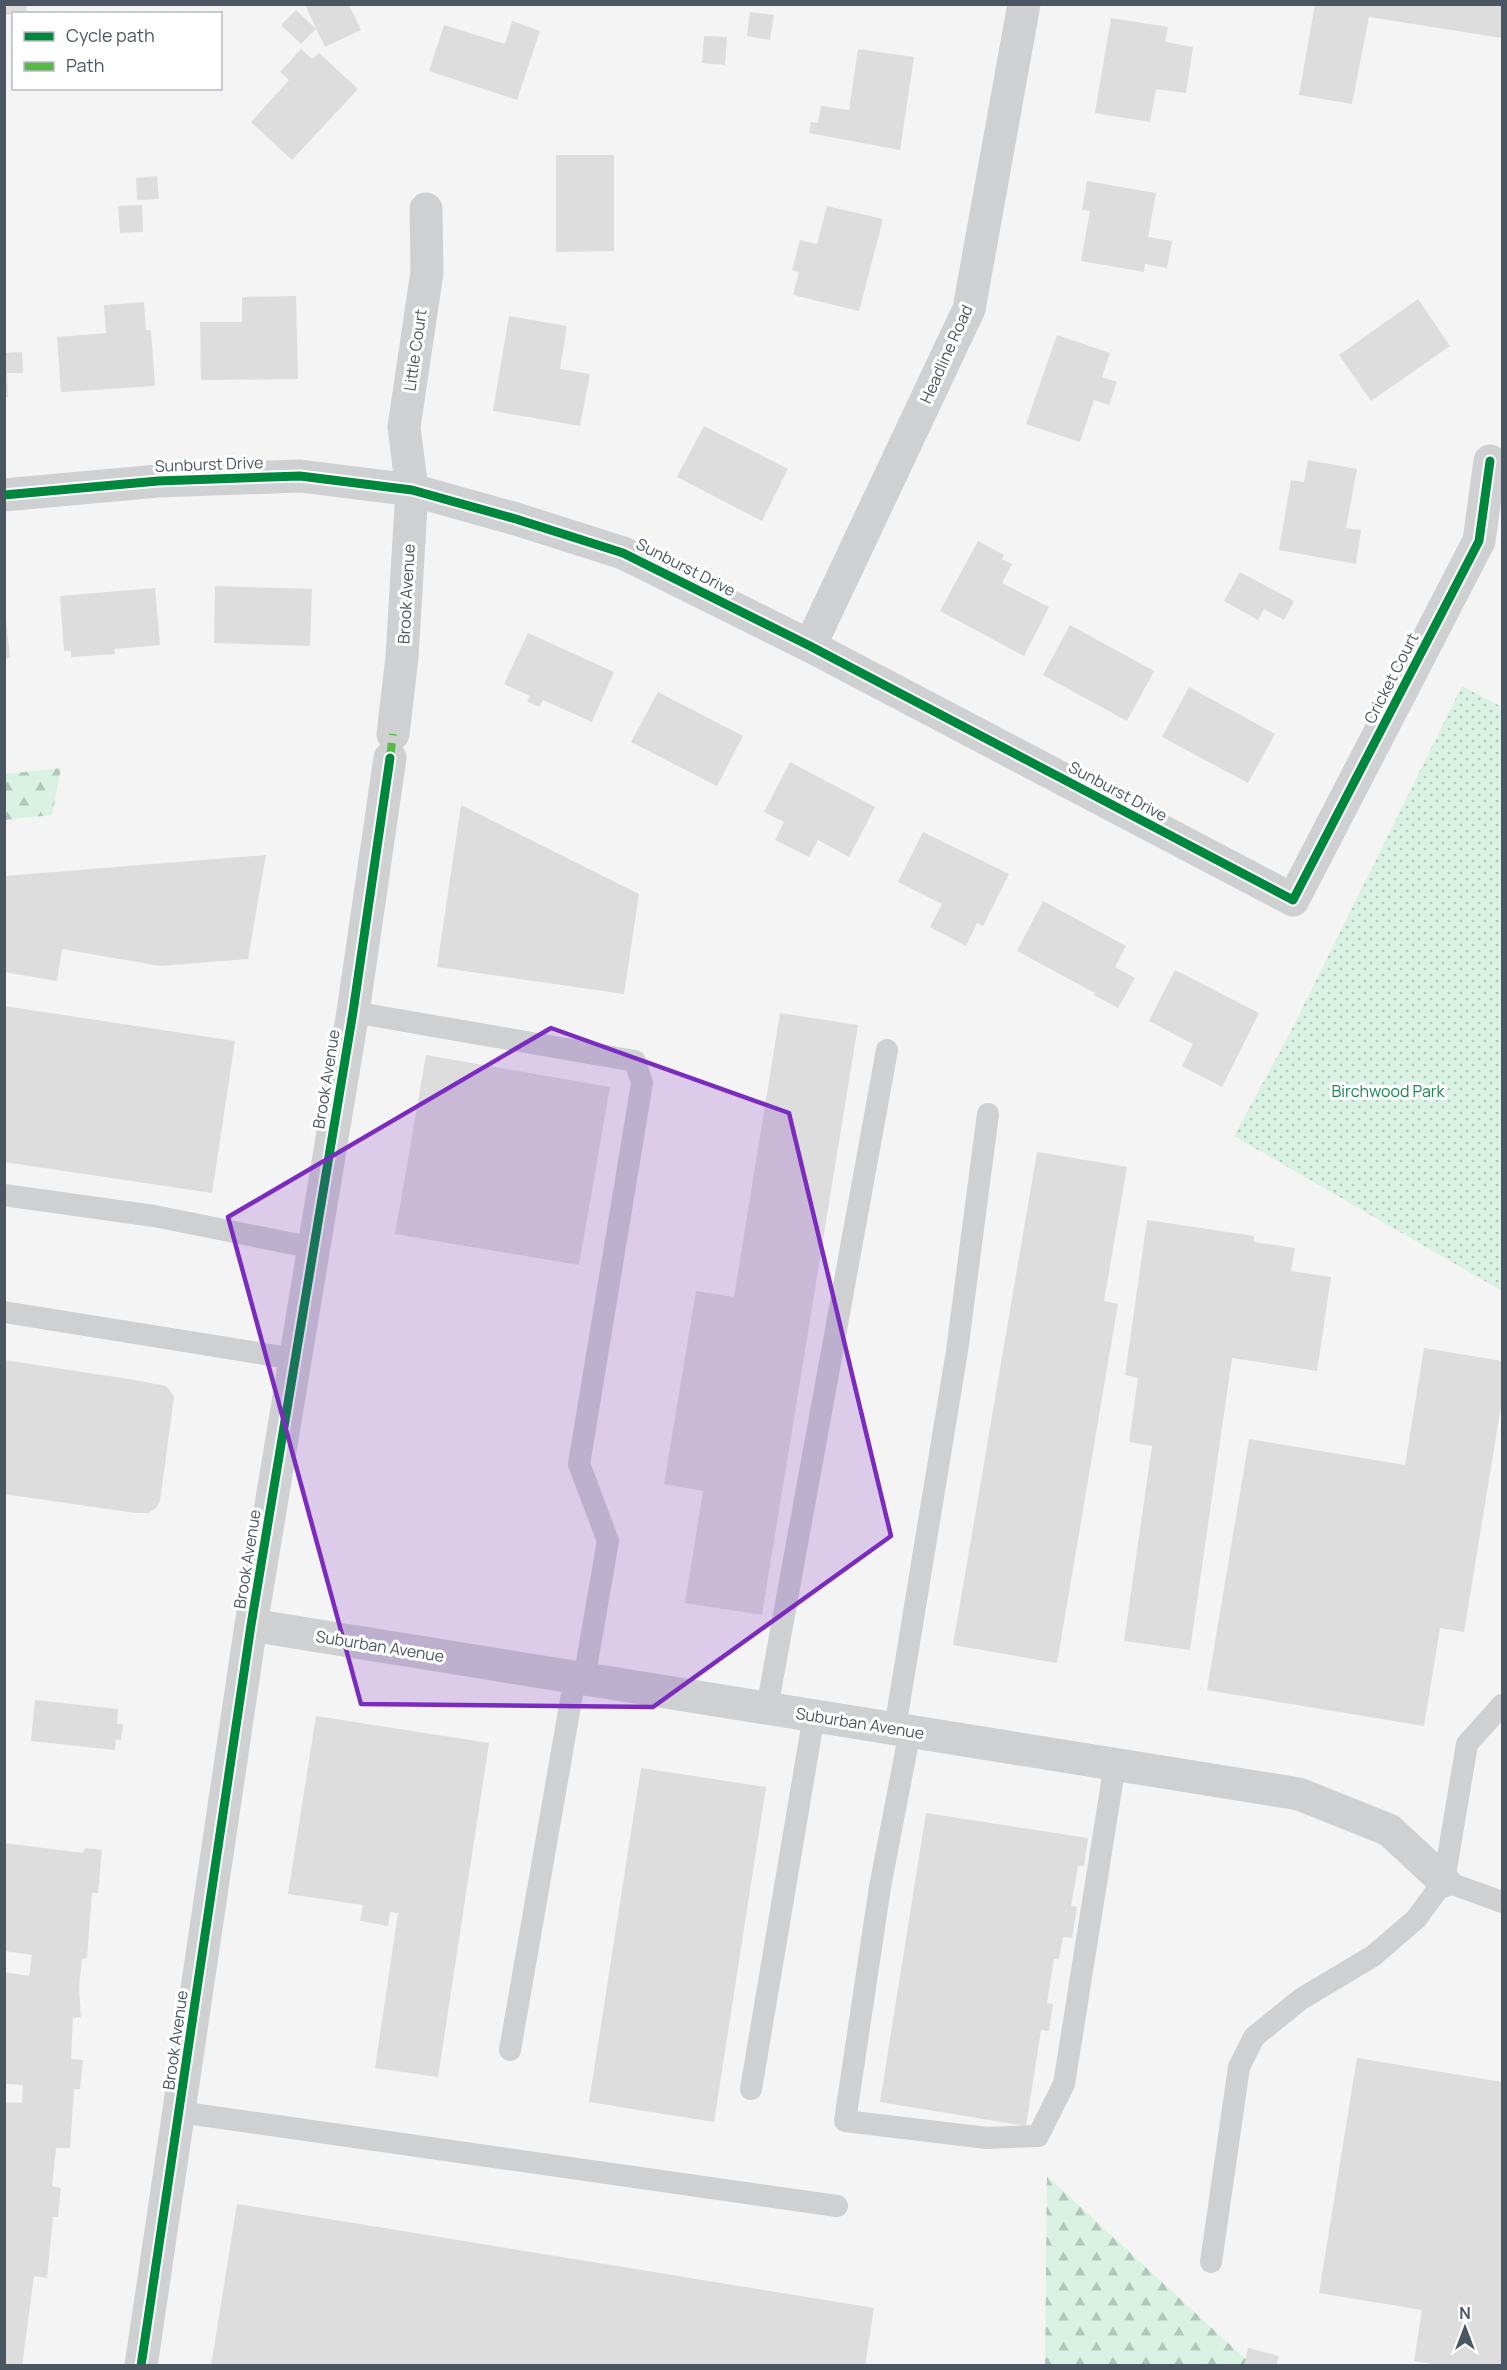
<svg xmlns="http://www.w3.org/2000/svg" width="1507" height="2370" font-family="Manrope,sans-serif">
<defs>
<pattern id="forest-firs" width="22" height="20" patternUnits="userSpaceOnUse" patternTransform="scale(1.5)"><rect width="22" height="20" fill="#d9f2e3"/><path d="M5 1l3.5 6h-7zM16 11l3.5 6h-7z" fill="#b2c7bb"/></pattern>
<pattern id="park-dots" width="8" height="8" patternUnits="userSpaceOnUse" patternTransform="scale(1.5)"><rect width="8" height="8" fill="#d9f2e3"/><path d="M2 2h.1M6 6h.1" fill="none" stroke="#b2c7bb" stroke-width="1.8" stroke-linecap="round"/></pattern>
</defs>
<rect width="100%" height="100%" fill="#f4f4f4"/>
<g fill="url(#forest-firs)">
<path d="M61,768L52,815L5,820V774Z"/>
<path d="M1047,2176L1252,2365L1045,2366Z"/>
</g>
<path fill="url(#park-dots)" d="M1462,686L1502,707V1291L1234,1136L1291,1031Z"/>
<g fill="#ddddde">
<path d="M4,4H27L26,14L4,15Z"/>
<path d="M1315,4H1502V38L1369,17L1352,104L1299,95Z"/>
<path d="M305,5H349L361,30L325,47Z"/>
<path d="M296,10L316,29L301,44L281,25Z"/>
<path d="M750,12L774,15L770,40L747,36Z"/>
<path d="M1111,18L1168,27L1165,42L1193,47L1186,93L1156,89L1150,122L1095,113Z"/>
<path d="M512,21L540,31L517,100L429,71L444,25L505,44Z"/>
<path d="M704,36L727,37L725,65L702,63Z"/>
<path d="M301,49L312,59L319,53L358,89L292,160L251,122L289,80L280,72Z"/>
<path d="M858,49L914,57L900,150L809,133L811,122L818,123L821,106L849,110Z"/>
<path d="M556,155H614V251L556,252Z"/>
<path d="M157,176L159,199L137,200L136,178Z"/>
<path d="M1087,181L1156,193L1148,237L1172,241L1167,268L1145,264L1144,272L1081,261L1090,211L1082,210Z"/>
<path d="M142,205L143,232L120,233L118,206Z"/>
<path d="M827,206L883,219L859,311L793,295L799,272L792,270L800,240L817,244Z"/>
<path d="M296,296L298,379L201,380L200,322H242V297Z"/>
<path d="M1418,299L1450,346L1371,401L1339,355Z"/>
<path d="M144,302L146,330H151L155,386L61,392L57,337L106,333L104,305Z"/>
<path d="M509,316L567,326L560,369L590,374L580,426L493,411Z"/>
<path d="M1057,335L1110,353L1102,377L1117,382L1109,405L1094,400L1080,442L1026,424Z"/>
<path d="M22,352L23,373H7L8,397H4V353Z"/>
<path d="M704,426L788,469L762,521L677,477Z"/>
<path d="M1308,460L1357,469L1346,528L1361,530L1356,564L1279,550L1291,480L1304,482Z"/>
<path d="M978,541L1004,555L1002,559L1012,564L1002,583L1049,607L1024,656L940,611Z"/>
<path d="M1240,572L1294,601L1284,620L1264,609L1258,620L1224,601Z"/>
<path d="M215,586L312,589L310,646L214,643Z"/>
<path d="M155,588L160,645L114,649L115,654L71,657V651H64L60,596Z"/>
<path d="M4,601L10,658L4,659Z"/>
<path d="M1070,625L1154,671L1127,721L1043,675Z"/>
<path d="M528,633L614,672L592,722L543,700L539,707L527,701L530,696L504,684Z"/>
<path d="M1189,687L1275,734L1248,783L1162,737Z"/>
<path d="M658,692L743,736L717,786L631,742Z"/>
<path d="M790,762L875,807L849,857L818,840L809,857L775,840L784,822L764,812Z"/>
<path d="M461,805L639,894L624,994L437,967Z"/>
<path d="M923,832L1009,874L983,926L977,923L966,946L930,927L942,904L898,882Z"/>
<path d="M266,855L248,959L160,966L62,949L57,981L4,972V876Z"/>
<path d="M1043,901L1126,946L1115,967L1135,978L1118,1008L1094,995L1095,993L1017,951Z"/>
<path d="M1175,970L1259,1013L1222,1087L1182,1066L1193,1044L1149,1021Z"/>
<path d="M4,1006L235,1041L212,1193L4,1162Z"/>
<path d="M780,1013L858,1025L762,1615L685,1603L703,1491L664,1484L696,1291L734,1297Z"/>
<path d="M426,1055L610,1087L579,1265L395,1234Z"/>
<path d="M1037,1152L1127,1167L1104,1301L1118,1304L1057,1663L953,1645Z"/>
<path d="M1147,1220L1254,1236V1242L1295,1248L1291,1271L1331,1277L1317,1371L1232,1358L1190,1650L1124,1641L1152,1446L1129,1442L1138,1378L1125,1375Z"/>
<path d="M1424,1348L1502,1361V1400L1464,1632L1440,1628L1424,1726L1207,1690L1249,1439L1405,1465Z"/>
<path d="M4,1360L128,1379L166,1386L171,1392L174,1397L160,1501L156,1508L148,1513H135L4,1494Z"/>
<path d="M35,1700L118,1709L117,1724H123L121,1740L116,1739L115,1750L31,1741Z"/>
<path d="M316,1716L489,1743L438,2077L375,2068L398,1913L390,1912L388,1926L360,1921L363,1905L288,1894Z"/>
<path d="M641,1768L766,1787L714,2122L589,2102Z"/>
<path d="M926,1813L1088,1838L1084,1866H1078L1071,1906L1077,1907L1072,1938L1063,1937L1059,1959H1054L1047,2003L1053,2004L1049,2031L1041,2030L1026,2126L880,2102Z"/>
<path d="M4,1843L83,1853L85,1848L102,1850L98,1893H92L87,1958L82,1959L79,1987L81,2017L73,2018L71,2059L83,2060L80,2089H74L70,2148H56L52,2186L61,2188L58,2217H53L47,2278L34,2276L22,2366H4V2102L22,2103L23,2085L6,2084L4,1972L29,1976L32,1955L4,1951Z"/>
<path d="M1357,2058L1502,2082V2366H1444L1414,2361L1422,2310L1319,2293Z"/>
<path d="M237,2204L874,2308L865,2366H211Z"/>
<path d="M1248,2348L1279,2356L1276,2366H1244Z"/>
</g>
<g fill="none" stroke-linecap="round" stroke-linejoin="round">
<g stroke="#ced0d2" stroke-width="22">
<path d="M353,1012L635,1061L642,1083L579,1464L608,1541L584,1679"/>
<path d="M4,1195L154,1216L314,1248"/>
<path d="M4,1312L295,1359"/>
<path d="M767,1708L887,1050"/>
<path d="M895,1728L957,1351L988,1114"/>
<path d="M910,1731L880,1887L845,2121L987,2138L1038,2136L1064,2084L1115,1764"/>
<path d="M1444,1881L1502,1902"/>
<path d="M510,2050L575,1677"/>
<path d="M751,2089L814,1715"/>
<path d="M179,2112L837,2206"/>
<path d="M1211,2262L1239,2067L1254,2037L1301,1999L1373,1956L1416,1919L1444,1881L1467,1744L1502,1705"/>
</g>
<g stroke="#ced0d2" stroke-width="33">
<path d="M4,495L158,481L300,476L412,490L516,519L623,553L810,646L1293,900L1479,541L1490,461"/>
<path d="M810,646L969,309L1024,4"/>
<path d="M393,734L402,657L412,490L404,427L427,272L426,209"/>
<path d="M251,1625L1299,1794L1389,1830L1444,1881"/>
<path d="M141,2366L251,1625L353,1012L390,758"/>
</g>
<path stroke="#58b947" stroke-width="8" stroke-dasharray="15 8" stroke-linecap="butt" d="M390,758L393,734"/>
<defs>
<g id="cycleway">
<path d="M4,495L158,481L300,476L412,490L516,519L623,553L810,646L1293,900L1479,541L1490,461"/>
<path d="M141,2366L251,1625L353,1012L390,758"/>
</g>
</defs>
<use href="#cycleway" stroke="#fff" stroke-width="13"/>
<use href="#cycleway" stroke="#00873e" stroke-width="9"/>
</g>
<path fill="#7b2cbf" fill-opacity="0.2" stroke="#7b2cbf" stroke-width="4.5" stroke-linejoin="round" d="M551,1028L789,1113L891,1536L653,1707L361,1704L228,1217Z"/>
<g text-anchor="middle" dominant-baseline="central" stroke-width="6" stroke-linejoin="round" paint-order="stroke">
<g font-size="16" fill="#4a5661" stroke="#fff">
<text transform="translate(415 350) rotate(-82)">Little Court</text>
<text transform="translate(946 354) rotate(-66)">Headline Road</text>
<text transform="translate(209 464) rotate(-2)">Sunburst Drive</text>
<text transform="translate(686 567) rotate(27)">Sunburst Drive</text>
<text transform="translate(406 594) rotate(-87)">Brook Avenue</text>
<text transform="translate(1391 678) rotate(-63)">Cricket Court</text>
<text transform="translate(1118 791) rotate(28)">Sunburst Drive</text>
<text transform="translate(326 1079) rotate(-81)">Brook Avenue</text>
<text transform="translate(247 1559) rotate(-81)">Brook Avenue</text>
<text transform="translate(380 1646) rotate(9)">Suburban Avenue</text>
<text transform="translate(860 1723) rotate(9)">Suburban Avenue</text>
<text transform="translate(175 2040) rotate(-82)">Brook Avenue</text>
</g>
<g font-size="16" fill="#17864f" stroke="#fff">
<text x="1388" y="1091">Birchwood Park</text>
</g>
</g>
<rect width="1507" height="2370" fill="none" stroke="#4a5661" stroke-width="12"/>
<rect x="12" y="12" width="210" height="78" fill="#ffffff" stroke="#b7bbc0" stroke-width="1.5"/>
<rect x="24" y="32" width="30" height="9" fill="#00873e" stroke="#b7bbc0" stroke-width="1.5"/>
<text x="66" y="42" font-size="18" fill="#4a5661">Cycle path</text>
<rect x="24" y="62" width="30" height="9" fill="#58b947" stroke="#b7bbc0" stroke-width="1.5"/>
<text x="66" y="72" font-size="18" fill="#4a5661">Path</text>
<g transform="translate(1465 2328)" stroke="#ffffff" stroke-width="4.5" paint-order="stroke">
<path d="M0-4.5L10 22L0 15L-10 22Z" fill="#4a5661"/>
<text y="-9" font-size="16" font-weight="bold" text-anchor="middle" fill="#4a5661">N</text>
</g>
</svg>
